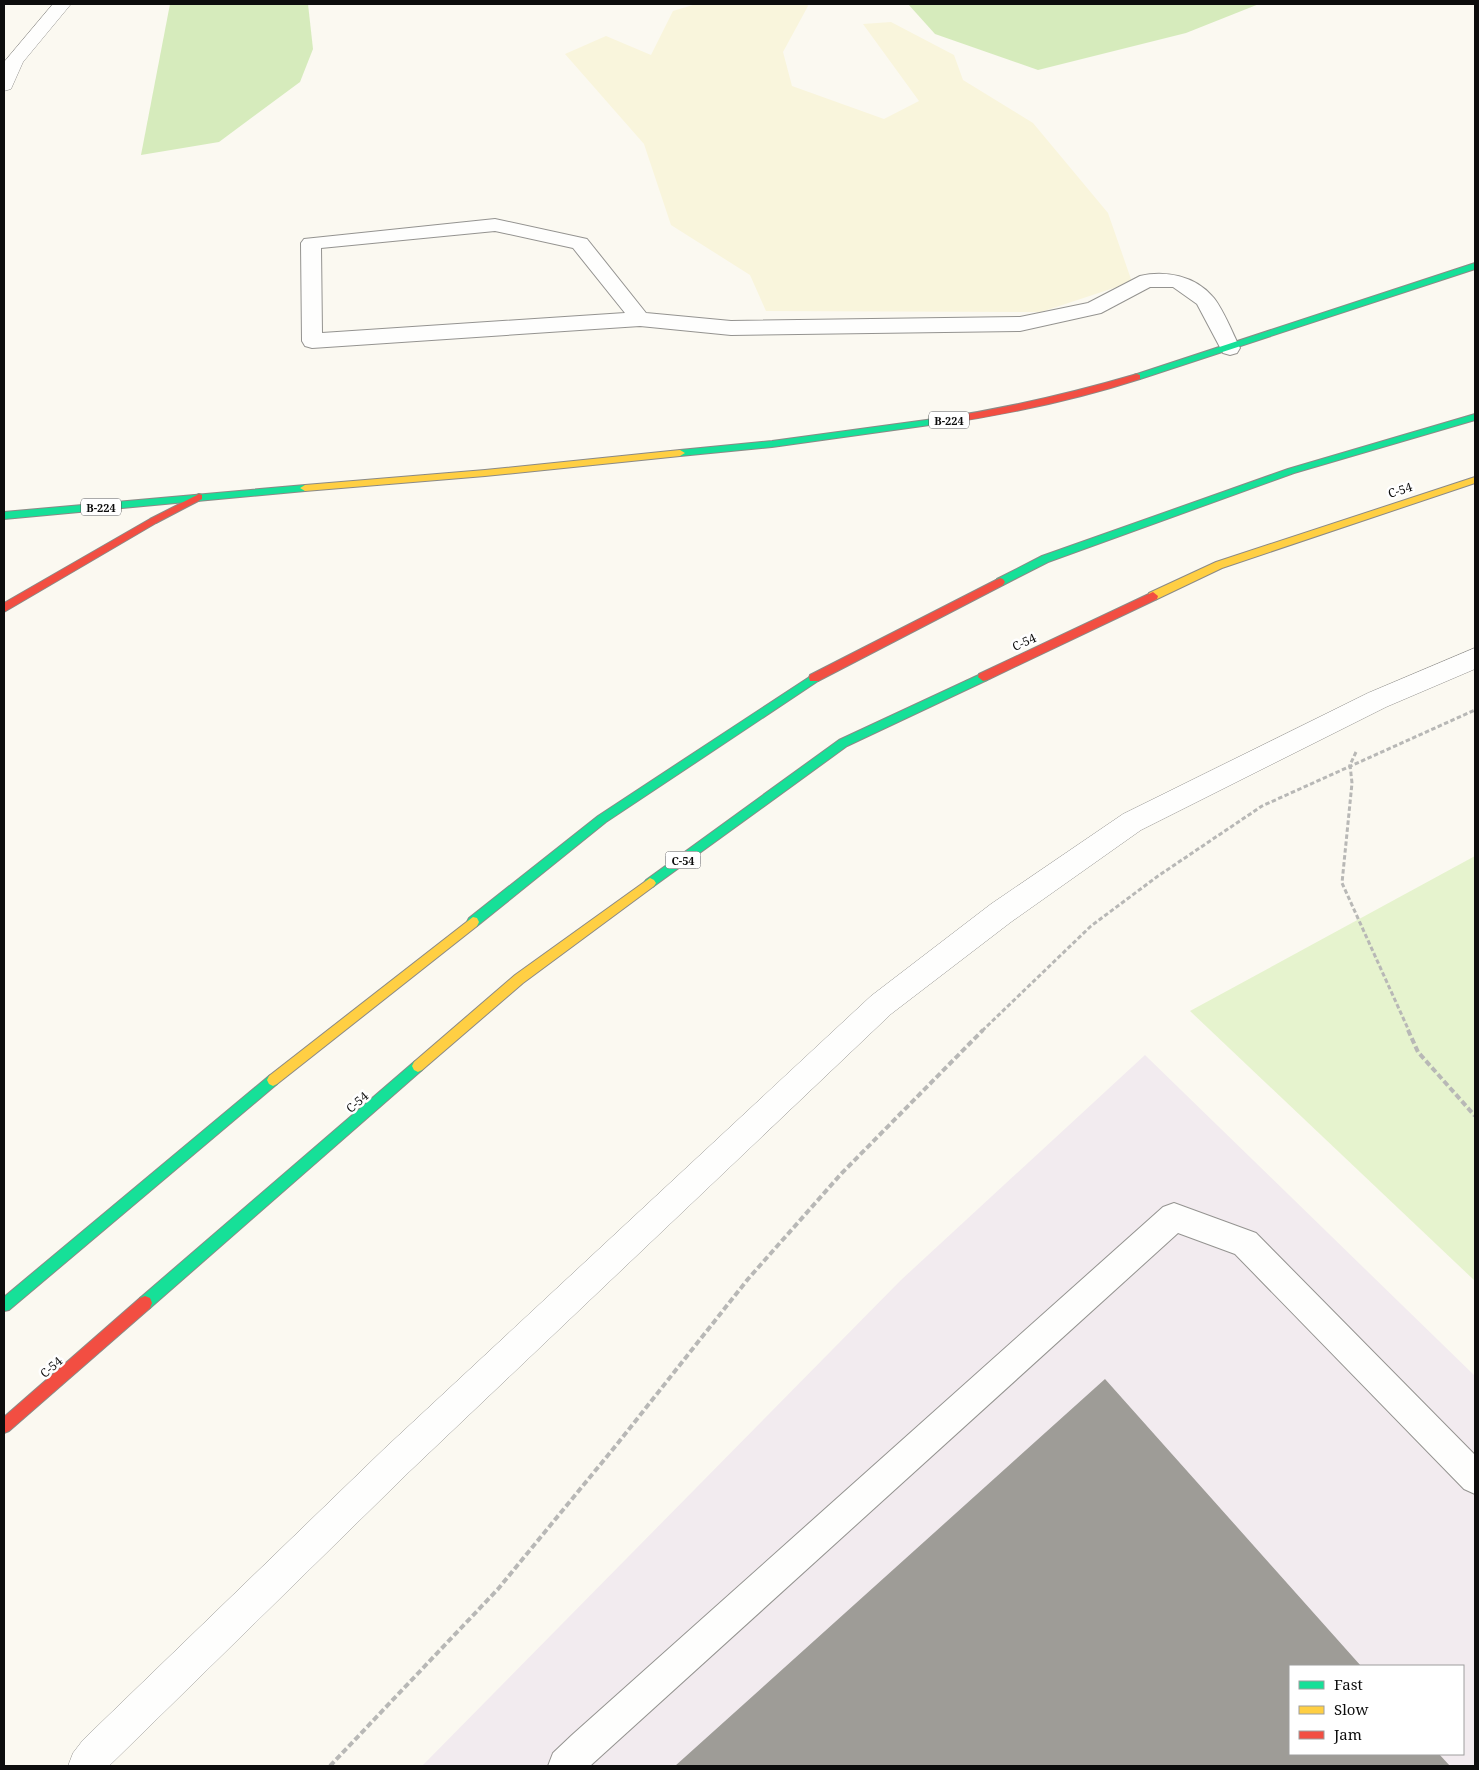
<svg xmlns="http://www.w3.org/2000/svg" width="1479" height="1770" font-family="'Noto Serif',serif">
<rect width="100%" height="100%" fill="#fbf9f1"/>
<path fill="#f2ebef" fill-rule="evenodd" d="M1145,1055L1475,1376V1766H422L901,1280ZM1290,1666H1463V1754H1290Z"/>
<path fill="#f9f5dc" d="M696,4H807L808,6L783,52L792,86L884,119L919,101L863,24L891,22L954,55L963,80L1033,123L1108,213L1132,282L1041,312L766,311L750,275L671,225L644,144L565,54L606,36L651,55L673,11Z"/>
<path fill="#e6f3ce" d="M1475,856V1281L1190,1011Z"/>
<g fill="#d6ebbc">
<path d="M170,4H308L313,49L300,82L219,142L141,155Z"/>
<path d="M908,4H1259L1186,33L1038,70L935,34Z"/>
</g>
<path fill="#9e9c97" d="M1105,1379L1361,1666H1290V1754H1439L1450,1766H675Z"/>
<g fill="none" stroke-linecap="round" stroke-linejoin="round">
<defs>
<g id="lane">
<path d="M495,219L587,239L646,313L731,321L1020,317L1088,303L1140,276C1165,270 1195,276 1212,296C1222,306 1233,334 1240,348L1237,353L1230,355L1223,353L1197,304L1173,287H1150L1101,313L1020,331L731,335L640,326L312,348L305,346L302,341L301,243L304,239ZM495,231L573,248L625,313L322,333L321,248Z"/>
<path d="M1174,1203L1256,1233L1475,1455V1494L1464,1489L1235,1254L1178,1233L590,1766H548L553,1753L572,1735L1163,1207Z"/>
</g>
<g id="street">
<path d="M53,4H71L23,62L11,89L4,91L5,61Z"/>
<path d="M1475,648V669L1386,707L1141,830L1011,922L891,1014L409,1472L109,1766H68L73,1753L83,1740L385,1448L871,996L991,904L1123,814L1368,693Z"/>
</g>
<g id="fast">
<path d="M1475,263V269L1140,379H1134L1133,377L1134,375Z"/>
<path d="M1475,414V420L1294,473L1048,562L1003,585H997L995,582L997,579L1042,556L1288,469Z"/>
<path d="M941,418L944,419V423L772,447L680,456L675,453L680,450L772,441Z"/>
<path d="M305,485L310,488L305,491L4,519V512Z"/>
<path d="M983,673L988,677L987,680L847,746L654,886L650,888L646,886L644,883L646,880L839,740Z"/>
<path d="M814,674L818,675L819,678L818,681L606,822L477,926L473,927L469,926L467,922L469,918L598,816Z"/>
<path d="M418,1060L422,1062L424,1066L422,1070L150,1308L145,1310L140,1308L138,1303L140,1298L414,1062Z"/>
<path d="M273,1074L277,1076L279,1080L277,1084L9,1310L4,1311V1297L269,1076Z"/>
</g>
<g id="slow">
<path d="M680,450L685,453L680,456L485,476L305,491L300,488L305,485L485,470Z"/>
<path d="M1475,477V483L1222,568L1157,599L1153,600L1148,596L1149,593L1216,562Z"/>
<path d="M650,878L654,880L656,883L654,886L523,983L422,1070L418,1072L414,1070L412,1066L414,1062L515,975Z"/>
<path d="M473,917L477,918L479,922L477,926L277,1084L273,1086L269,1084L267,1080L269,1076Z"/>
</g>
<g id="jam">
<path d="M1137,374L1140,375V379C1075,400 1009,414 941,424L936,421L941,418C1008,408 1072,393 1137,374Z"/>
<path d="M199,494L202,495V499L156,523L4,612V603L150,519Z"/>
<path d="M1000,578L1003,579L1005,582L1003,585L818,681H810L809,678L810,675Z"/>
<path d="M1153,592L1158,596L1157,599L987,680L983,681L978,677L979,674Z"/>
<path d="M145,1296L150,1298L152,1303L150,1308L9,1431L4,1433V1417L140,1298Z"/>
</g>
</defs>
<use href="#lane" stroke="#949390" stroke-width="2"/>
<use href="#street" stroke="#949390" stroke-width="1"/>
<use href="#fast" stroke="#8b8a86" stroke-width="2"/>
<use href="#slow" stroke="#8b8a86" stroke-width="2"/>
<use href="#jam" stroke="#8b8a86" stroke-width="2"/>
<g stroke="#b8b8b6" stroke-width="3" stroke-dasharray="4.5 2.5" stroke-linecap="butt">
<path d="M1356,752L1350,765L1352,783L1342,883L1409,1031"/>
<path d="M982,1031L1091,926L1158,876L1262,806L1475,710"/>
</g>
<g stroke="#b8b8b6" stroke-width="4" stroke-dasharray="6 3" stroke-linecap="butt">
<path d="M1408,1030L1418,1052L1475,1116"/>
<path d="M330,1766L498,1589L618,1443L748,1279L841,1174L983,1030"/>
</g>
<use href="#lane" fill="#fefefd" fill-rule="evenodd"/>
<use href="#street" fill="#fefefd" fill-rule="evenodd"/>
<use href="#fast" fill="#16e098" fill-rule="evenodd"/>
<use href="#slow" fill="#ffcf43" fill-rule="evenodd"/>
<use href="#jam" fill="#f24e42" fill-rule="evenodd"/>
</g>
<g text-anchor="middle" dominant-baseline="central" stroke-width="5" stroke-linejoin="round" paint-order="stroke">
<g fill="#fff" stroke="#565656" stroke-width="1">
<rect x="929" y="411.5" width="40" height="17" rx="4"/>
<rect x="81" y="498.5" width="40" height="17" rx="4"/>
<rect x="665.5" y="851.5" width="35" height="17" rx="4"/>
</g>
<g font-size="11" font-weight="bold" fill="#0d0d0d">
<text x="949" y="420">B-224</text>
<text x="101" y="507">B-224</text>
<text x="683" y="860">C-54</text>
</g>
<g font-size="12" fill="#0d0d0d" stroke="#fff">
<text transform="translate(1400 490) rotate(-18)">C-54</text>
<text transform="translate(1024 642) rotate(-25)">C-54</text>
<text transform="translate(357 1102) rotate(-41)">C-54</text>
<text transform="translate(51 1367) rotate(-41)">C-54</text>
</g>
</g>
<rect width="1479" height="1770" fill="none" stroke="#0d0d0d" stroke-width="10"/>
<rect x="1289" y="1665" width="175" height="90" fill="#ffffff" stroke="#9e9e9e"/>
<rect x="1299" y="1681" width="25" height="8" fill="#16e098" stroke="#9e9e9e"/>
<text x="1334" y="1690" font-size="15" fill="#0d0d0d">Fast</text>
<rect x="1299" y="1706" width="25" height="8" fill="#ffcf43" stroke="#9e9e9e"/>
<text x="1334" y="1715" font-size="15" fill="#0d0d0d">Slow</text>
<rect x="1299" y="1731" width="25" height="8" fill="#f24e42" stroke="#9e9e9e"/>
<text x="1334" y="1740" font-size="15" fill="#0d0d0d">Jam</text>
</svg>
